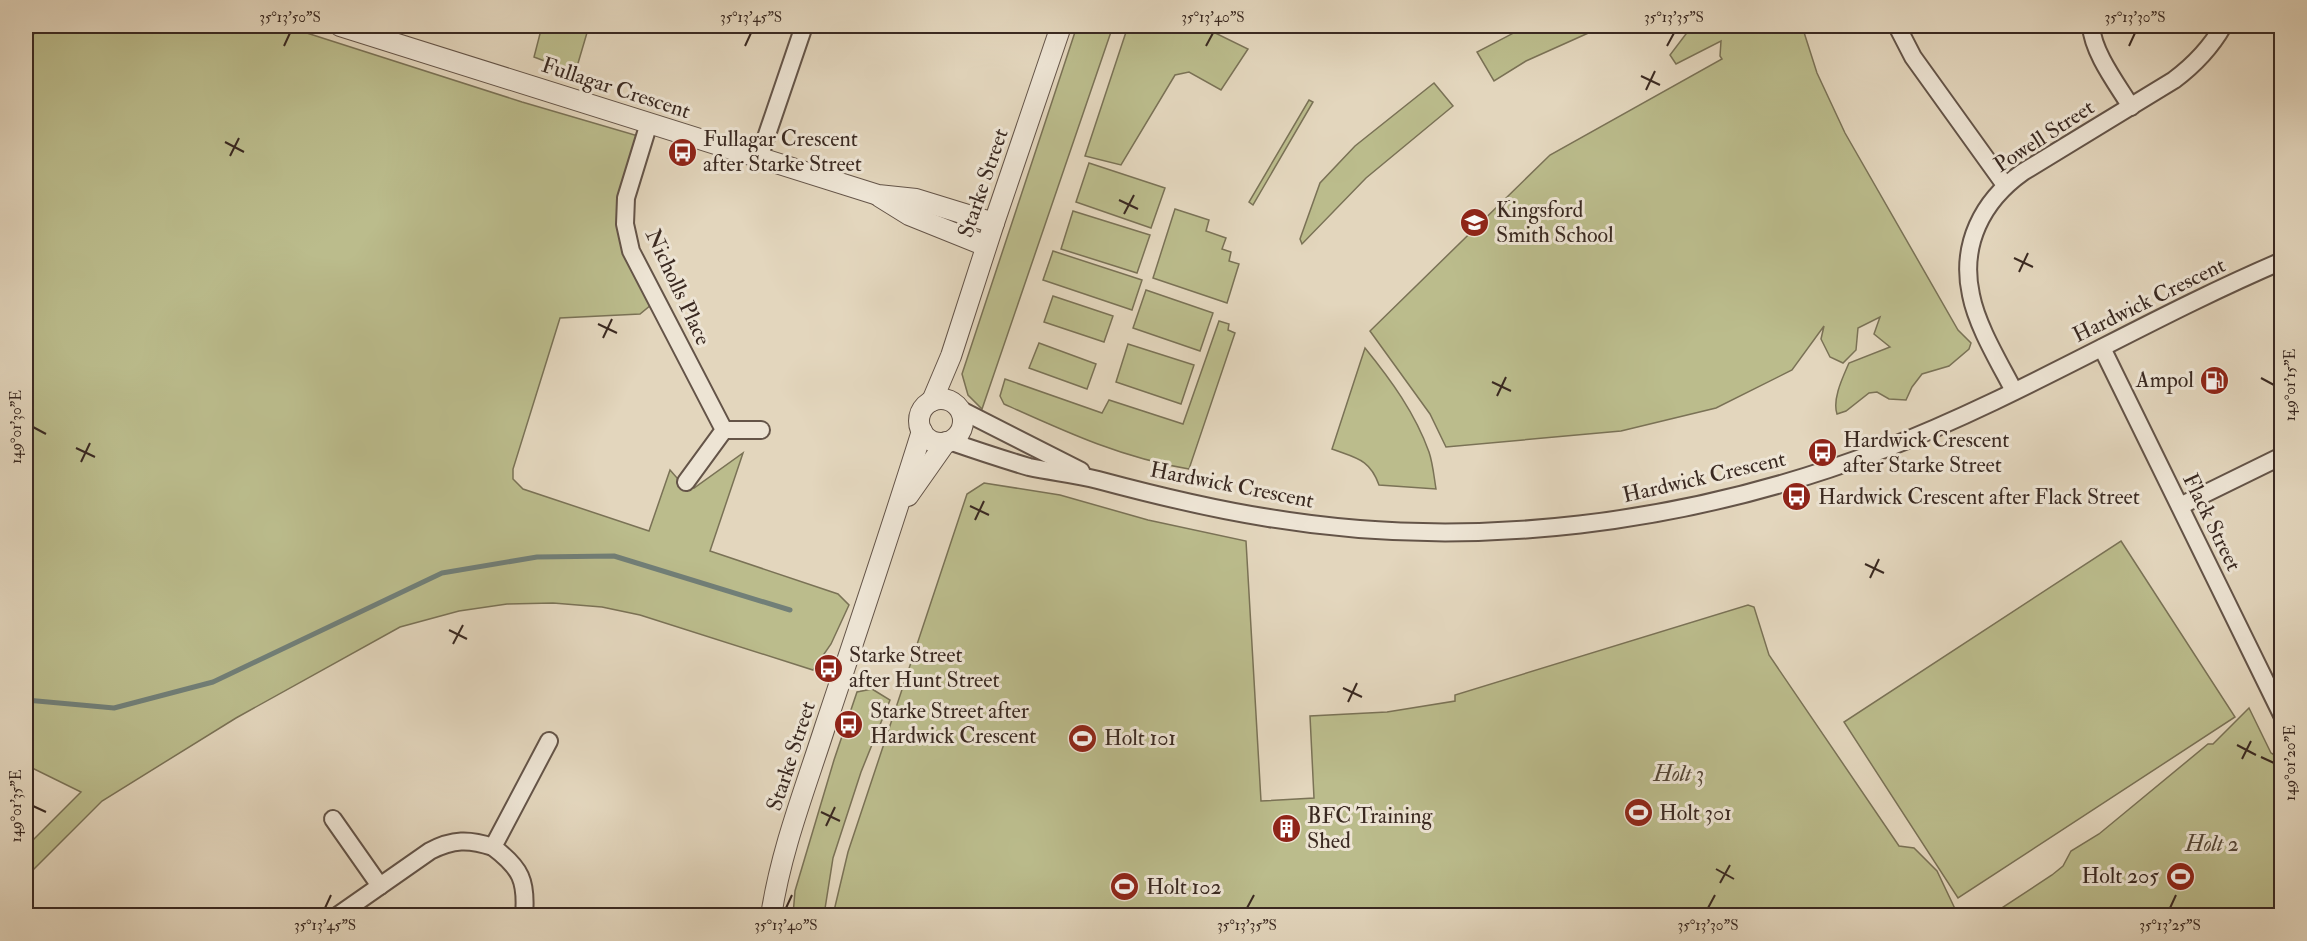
<svg xmlns="http://www.w3.org/2000/svg" width="2307" height="941" font-family="'IM FELL Double Pica',serif">
<rect width="100%" height="100%" fill="#e3d6bd"/>
<filter id="stains"><feTurbulence type="fractalNoise" baseFrequency=".00333" numOctaves="4"/><feColorMatrix values="0 0 0 0 .2 0 0 0 0 .09 0 0 0 0 .02 0 0 0 .5 -.17"/></filter>
<radialGradient id="worn" r=".72"><stop offset=".6" stop-color="#630" stop-opacity="0"/><stop offset="1" stop-color="#630" stop-opacity=".3"/></radialGradient>
<g fill="#bbbc8c" stroke="#7a7256" stroke-width="1.5">
<path d="M38,26H285L522,102L645,138L625,224L657,300L640,314L560,318L513,469V479L523,489L649,531L670,470L677,478L694,488L743,453L710,551L838,594L849,605L831,644L813,670L640,615L602,607L553,603L507,604L459,611L400,627L236,718L102,801L26,877V847L81,792L26,765V49Z"/>
<path d="M542,26H589L576,70L573,72L534,57Z"/>
<path d="M1077,26H1113L982,409L968,395L962,374Z"/>
<path d="M1128,26H1201L1248,49L1221,90L1189,72L1175,75L1121,165L1085,156Z"/>
<path d="M1527,26H1604L1526,61L1494,81L1477,52Z"/>
<path d="M1692,26H1802L1817,73L1845,133L1958,330L1971,343L1969,349L1949,366L1922,374L1912,387L1906,400L1889,399L1877,392L1869,393L1846,411L1837,414C1832,399 1843,377 1849,363L1890,347L1874,334L1880,317L1858,328L1856,350L1843,363L1830,357L1821,339L1824,326L1792,370L1716,408L1621,431L1446,447L1430,414L1370,331L1550,155L1722,59L1720,56L1721,41L1676,64L1670,55Z"/>
<path d="M1434,83L1453,106L1366,178L1302,244L1300,239L1320,183L1355,146Z"/>
<path d="M1309,100L1313,102L1253,205L1249,202Z"/>
<path d="M1089,163L1165,188L1151,228L1076,202Z"/>
<path d="M1175,209L1209,220L1206,231L1226,238L1222,249L1231,252L1229,261L1239,264L1227,303L1153,278Z"/>
<path d="M1073,211L1150,235L1137,273L1061,249Z"/>
<path d="M1053,251L1142,280L1132,310L1043,280Z"/>
<path d="M1146,290L1213,313L1200,351L1133,328Z"/>
<path d="M1053,296L1113,316L1104,342L1044,322Z"/>
<path d="M1219,321L1229,324L1228,330L1235,333L1189,469C1122,458 1066,432 1004,404L1000,396L1005,379L1102,413L1109,400L1183,424Z"/>
<path d="M1039,343L1096,364L1087,389L1029,368Z"/>
<path d="M1128,344L1194,365L1181,404L1116,382Z"/>
<path d="M1365,348C1391,380 1415,413 1429,452C1433,464 1434,477 1436,489L1379,485C1370,459 1356,458 1332,449Z"/>
<path d="M984,483L1060,495L1148,520L1246,541L1261,801L1314,798L1310,716L1387,712L1455,701V695L1748,605L1754,607L1769,655L1899,846L1914,848L1937,871L1957,913L1961,915H833L848,852L967,494Z"/>
<path d="M2121,541L2235,717L1958,898L1844,722Z"/>
<path d="M872,689L890,700L861,772L833,858L824,915H793L795,891L834,760L857,692Z"/>
<path d="M2249,708L2271,753L2281,759V915H1991L2052,875L2063,866L2071,851L2099,834L2208,744H2213Z"/>
</g>
<g fill="none" stroke-linecap="round" stroke-linejoin="round">
<path stroke="#717f78" stroke-width="5" d="M26,700L114,708L213,682L442,573L537,557L614,556L790,610"/>
<defs>
<g id="minor">
<path d="M1897,26L1913,57L2005,185"/>
<path d="M2091,26C2093,53 2117,84 2131,107"/>
<path d="M649,123L626,198L625,224L631,251L724,430L686,482"/>
<path d="M759,158L804,26"/>
<path d="M2102,348L2282,715"/>
<path d="M2014,391C1999,362 1977,326 1971,295C1960,245 1982,201 2023,172L2174,80C2194,65 2211,47 2223,26"/>
<path d="M959,409L1081,471"/>
<path d="M724,430H761"/>
<path d="M949,441C975,450 1002,459 1029,467C1052,472 1075,474 1098,480C1154,495 1211,509 1269,518C1473,552 1689,524 1882,450C2020,397 2146,319 2282,261"/>
<path d="M2180,506L2282,456"/>
<path d="M333,819L380,886"/>
<path d="M337,916L430,851C453,839 469,839 493,847"/>
<path d="M524,916C527,881 521,868 493,847L549,741"/>
</g>
<g id="tertiary">
<path d="M340,26L878,195L916,199L994,223"/>
<path d="M880,197L909,215L986,246"/>
<circle cx="941" cy="421" r="22"/>
<path d="M932,401L951,356L994,223L1061,26"/>
<path d="M908,496L946,442"/>
<path d="M771,916C781,850 805,789 825,727C858,628 891,530 922,431"/>
</g>
</defs>
<use href="#minor" stroke="#645448" stroke-width="20"/>
<use href="#tertiary" stroke="#645448" stroke-width="22"/>
<use href="#minor" stroke="#ede4d4" stroke-width="16"/>
<use href="#tertiary" stroke="#ede4d4" stroke-width="20"/>
</g>
<path fill="none" stroke="#3a2921" stroke-width="2" d="M284,46L290,33M745,46L751,33M1206,46L1213,33M1667,46L1674,33M2129,46L2135,33M1641,76L1660,85M1646,90L1655,71M225,142L244,152M230,156L239,138M1119,200L1138,209M1124,214L1134,195M2014,258L2033,267M2019,272L2028,253M598,324L617,333M603,338L612,319M2261,378L2274,385M1492,382L1511,391M1497,396L1506,377M33,427L46,434M76,448L95,457M81,462L90,443M970,506L989,515M975,520L984,501M1865,564L1884,573M1870,578L1879,559M449,630L467,639M453,644L463,625M1343,688L1362,697M1348,702L1357,683M2237,745L2256,755M2261,757L2274,763M2242,759L2251,741M33,806L46,812M821,812L840,821M826,826L835,807M1716,869L1734,879M1720,883L1730,865M325,908L331,895M786,908L792,895M1247,908L1254,895M1708,908L1715,895M2170,908L2176,895"/>
<defs>
<symbol id="bus-disc" viewBox="-11 -11 22 22"><circle r="9.5" fill="#8f2418" stroke="#ede4d4"/><path d="M-5-6H5V4H4V6H2V4H-2V6H-4V4H-5ZM-3.5-4V0h7V-4ZM-3.5 1.2v1.5H-2V1.2ZM2 1.2v1.5H3.5V1.2Z" fill="#fff"/></symbol>
<symbol id="school-disc" viewBox="-11 -11 22 22"><circle r="9.5" fill="#8f2418" stroke="#ede4d4"/><path d="M0-5L7-2L0 1L-7-2ZM-4 1L0 2.5L4 1V4Q0 6-4 4Z" fill="#fff"/></symbol>
<symbol id="fuel-disc" viewBox="-11 -11 22 22"><circle r="9.5" fill="#8f2418" stroke="#ede4d4"/><path d="M-5.5-6h7V0h2V4h1.3V-2.5L3-4.5l.8-.8L6-3V5H2.5V1h-1V6h-7ZM-4.2-4.7v3.2H.2V-4.7Z" fill="#fff"/></symbol>
<symbol id="stadium-disc" viewBox="-11 -11 22 22"><circle r="9.5" fill="#8f2418" stroke="#ede4d4"/><path d="M0-5a6.5 5 0 1 0 0 10a6.5 5 0 1 0 0-10ZM-3.5-1.8h7v3.6h-7Z" fill="#fff"/></symbol>
<symbol id="building-disc" viewBox="-11 -11 22 22"><circle r="9.5" fill="#8f2418" stroke="#ede4d4"/><path d="M-4-6H4V6H1V3H-1V6H-4ZM-2.5-4.3h1.7v1.8h-1.7ZM.8-4.3h1.7v1.8H.8ZM-2.5-1h1.7V.8h-1.7ZM.8-1h1.7V.8H.8Z" fill="#fff"/></symbol>
</defs>
<g fill-rule="evenodd">
<use href="#bus-disc" x="666" y="136" width="33" height="33"/>
<use href="#school-disc" x="1458" y="206" width="33" height="33"/>
<use href="#fuel-disc" x="2198" y="364" width="33" height="33"/>
<use href="#bus-disc" x="1806" y="436" width="33" height="33"/>
<use href="#bus-disc" x="1780" y="480" width="33" height="33"/>
<use href="#bus-disc" x="812" y="652" width="33" height="33"/>
<use href="#bus-disc" x="832" y="708" width="33" height="33"/>
<use href="#stadium-disc" x="1066" y="722" width="33" height="33"/>
<use href="#stadium-disc" x="1622" y="796" width="33" height="33"/>
<use href="#building-disc" x="1270" y="812" width="33" height="33"/>
<use href="#stadium-disc" x="2164" y="860" width="33" height="33"/>
<use href="#stadium-disc" x="1108" y="870" width="33" height="33"/>
</g>
<g text-anchor="middle" dominant-baseline="central" stroke-width="6" stroke-linejoin="round" paint-order="stroke">
<g font-size="22" fill="#3a2921" stroke="#ede4d4">
<text transform="translate(616 88) rotate(18)">Fullagar Crescent</text>
<text transform="translate(2044 136) rotate(-33)">Powell Street</text>
<text transform="translate(983 183) rotate(-71)">Starke Street</text>
<text transform="translate(678 287) rotate(65)">Nicholls Place</text>
<text transform="translate(2149 300) rotate(-26)">Hardwick Crescent</text>
<text transform="translate(1704 477) rotate(-13)">Hardwick Crescent</text>
<text transform="translate(1232 485) rotate(11)">Hardwick Crescent</text>
<text transform="translate(2212 522) rotate(64)">Flack Street</text>
<text transform="translate(791 756) rotate(-72)">Starke Street</text>
</g>
<g font-size="22" fill="#3a2921" stroke="#ede4d4" text-anchor="start">
<text x="703" y="139">Fullagar Crescent<tspan x="703" dy="25">after Starke Street</tspan></text>
<text x="1496" y="210">Kingsford<tspan x="1496" dy="25">Smith School</tspan></text>
<text x="2194" y="380" text-anchor="end">Ampol</text>
<text x="1843" y="440">Hardwick Crescent<tspan x="1843" dy="25">after Starke Street</tspan></text>
<text x="1818" y="497">Hardwick Crescent after Flack Street</text>
<text x="849" y="655">Starke Street<tspan x="849" dy="25">after Hunt Street</tspan></text>
<text x="870" y="711">Starke Street after<tspan x="870" dy="25">Hardwick Crescent</tspan></text>
<text x="1104" y="738">Holt 101</text>
<text x="1659" y="813">Holt 301</text>
<text x="1307" y="816">BFC Training<tspan x="1307" dy="25">Shed</tspan></text>
<text x="2159" y="876" text-anchor="end">Holt 205</text>
<text x="1146" y="887">Holt 102</text>
</g>
<g font-size="22" font-style="italic" fill="#544636" stroke="#ede4d4">
<text x="1679" y="774">Holt 3</text>
<text x="2212" y="844">Holt 2</text>
</g>
</g>
<rect width="2307" height="941" fill="none" stroke="#e3d6bd" stroke-width="66"/>
<rect x="33" y="33" width="2241" height="875" fill="none" stroke="#3a2921" stroke-width="2"/>
<g font-size="15" text-anchor="middle" fill="#3a2921">
<text x="290" y="22">35°13'50"S</text>
<text x="751" y="22">35°13'45"S</text>
<text x="1213" y="22">35°13'40"S</text>
<text x="1674" y="22">35°13'35"S</text>
<text x="2135" y="22">35°13'30"S</text>
<text transform="translate(2290 385) rotate(-90)" y="5">149°01'15"E</text>
<text transform="translate(16 427) rotate(-90)" y="5">149°01'30"E</text>
<text transform="translate(2290 763) rotate(-90)" y="5">149°01'20"E</text>
<text transform="translate(16 806) rotate(-90)" y="5">149°01'35"E</text>
<text x="325" y="930">35°13'45"S</text>
<text x="786" y="930">35°13'40"S</text>
<text x="1247" y="930">35°13'35"S</text>
<text x="1708" y="930">35°13'30"S</text>
<text x="2170" y="930">35°13'25"S</text>
</g>
<rect width="100%" height="100%" filter="url(#stains)"/>
<rect width="100%" height="100%" fill="url(#worn)"/>
</svg>
